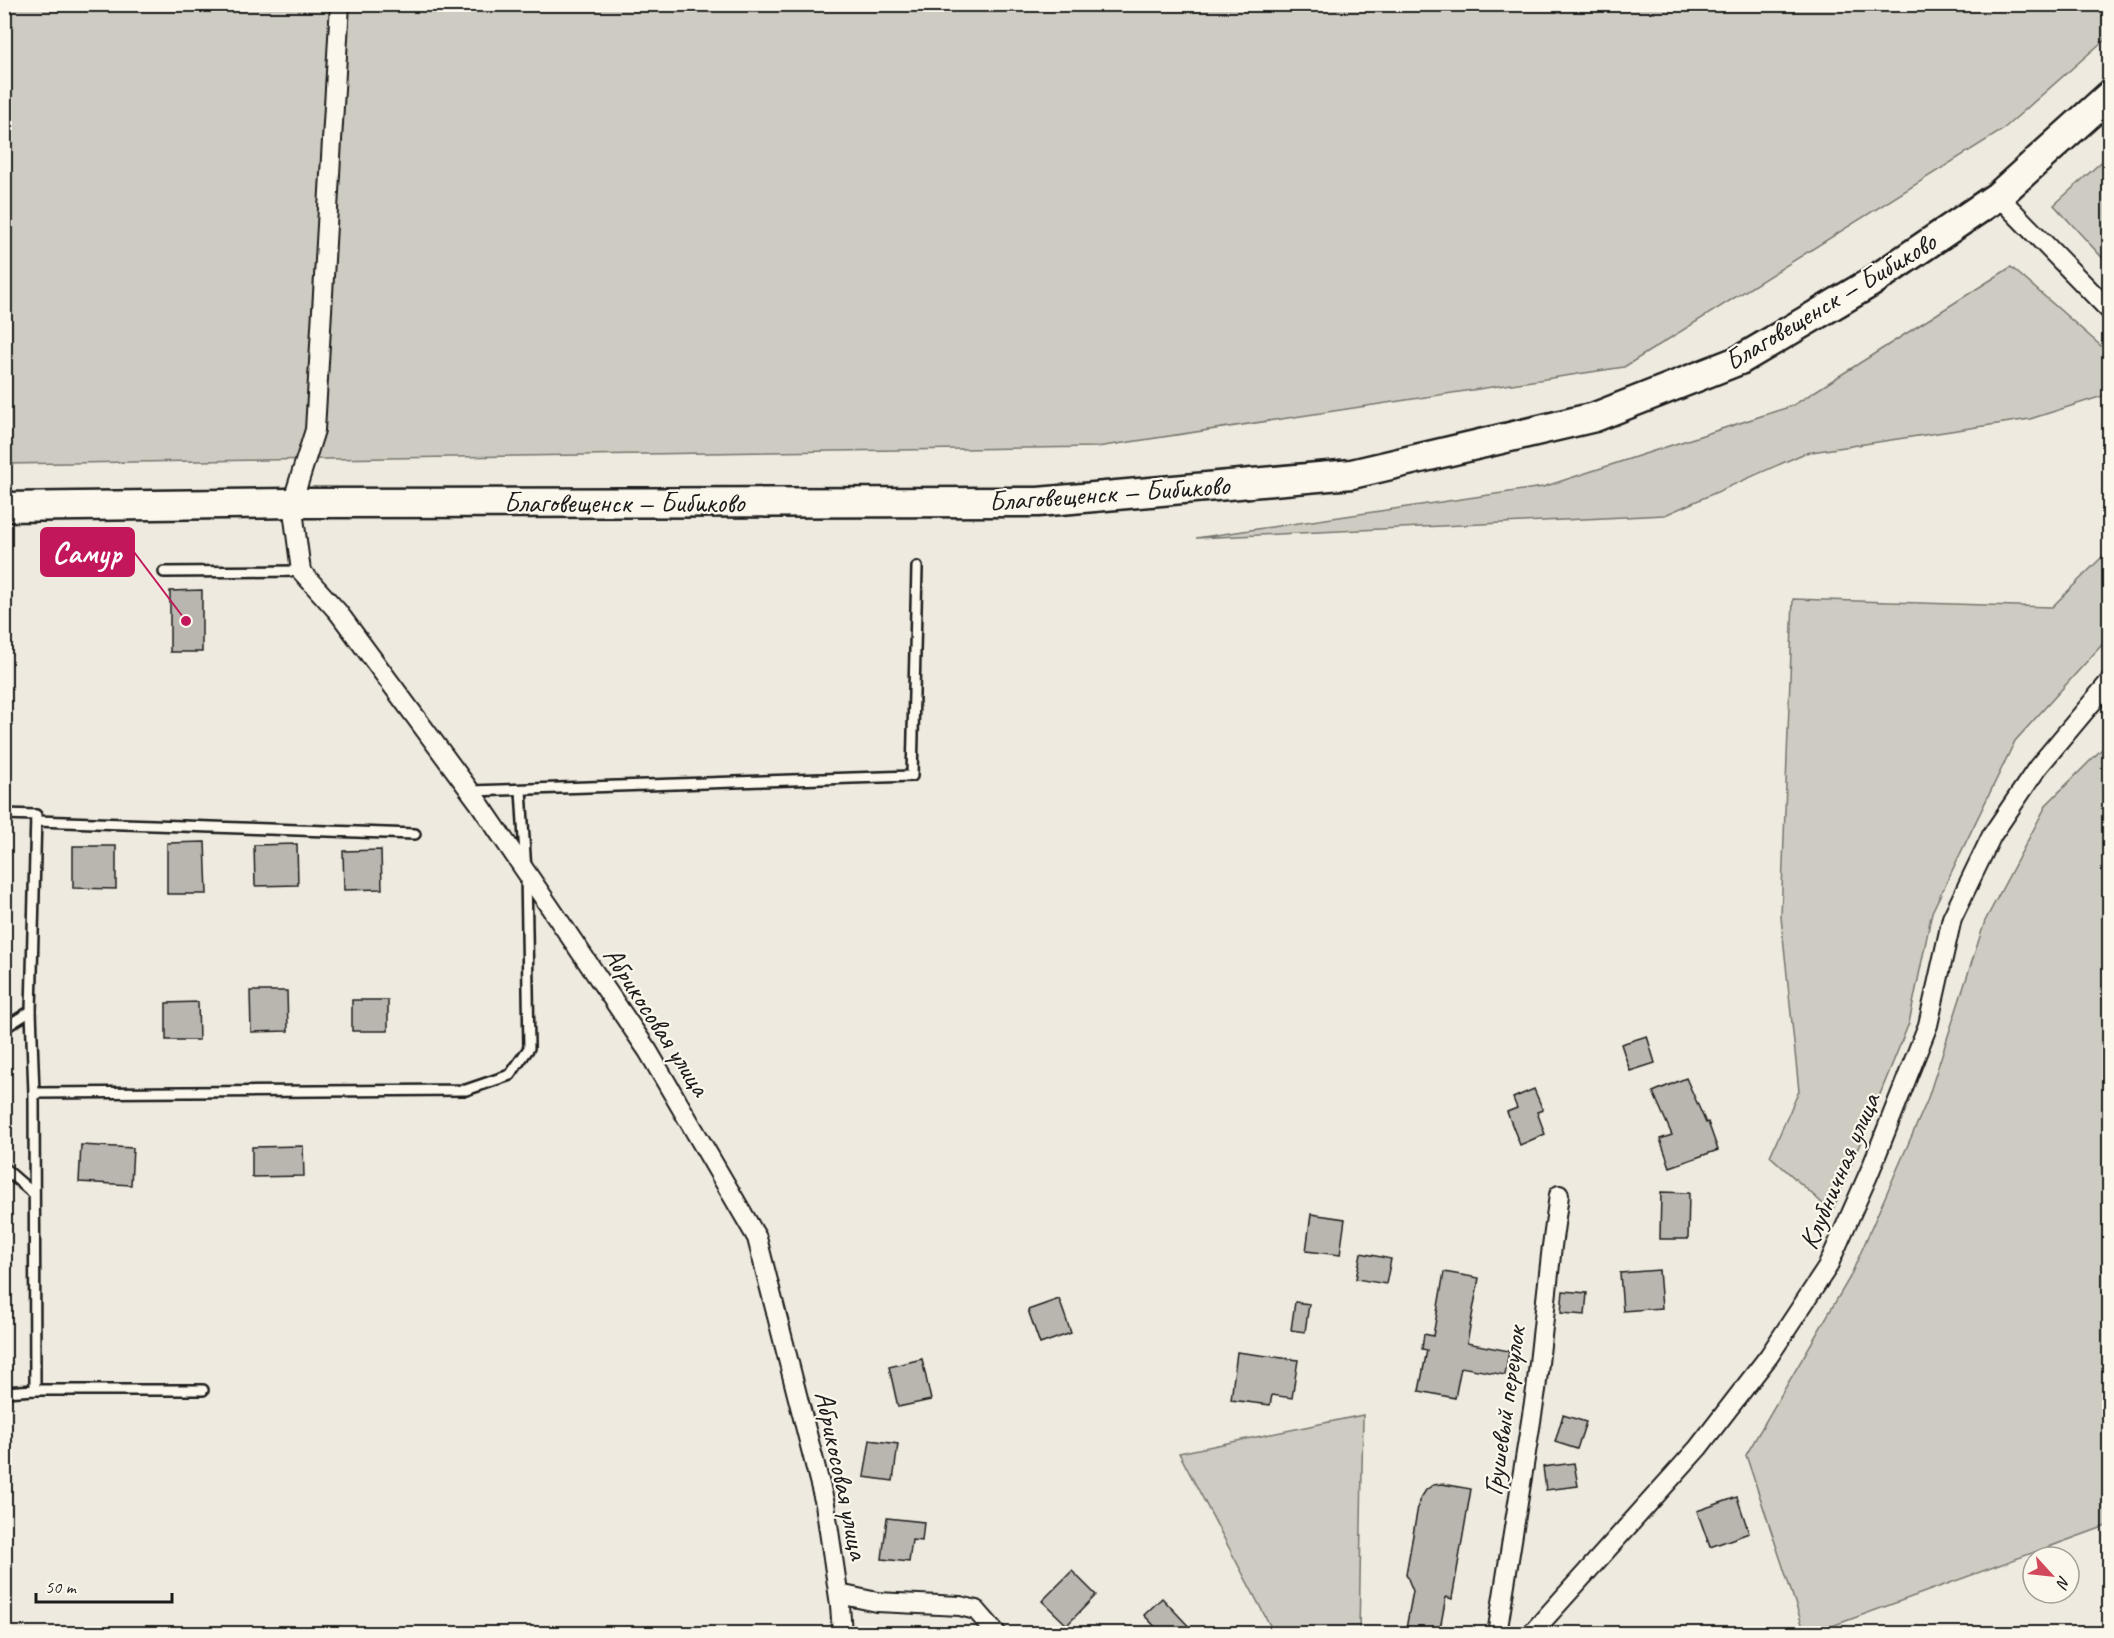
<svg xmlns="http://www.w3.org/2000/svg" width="2114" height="1638" font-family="Caveat,sans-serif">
<rect width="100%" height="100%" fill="#eeeadf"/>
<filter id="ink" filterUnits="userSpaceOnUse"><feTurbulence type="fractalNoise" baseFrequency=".0167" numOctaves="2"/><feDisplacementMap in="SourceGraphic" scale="12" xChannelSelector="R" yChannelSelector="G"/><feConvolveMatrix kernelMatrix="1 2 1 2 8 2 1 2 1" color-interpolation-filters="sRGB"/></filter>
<g filter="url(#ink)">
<g fill="#ceccc2" stroke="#75746f" stroke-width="1.5">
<path d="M2109,4L2110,35L2001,131L1624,367L1097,447L5,464L4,5Z"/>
<path d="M2109,155V265L2054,205Z"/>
<path d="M2011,267L2109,353V394L2030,419L1805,453L1665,515L1196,538L1543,487L1792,406Z"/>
<path d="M2109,550V637L2015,741L1932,912L1909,1023L1832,1212L1770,1156L1799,1091L1781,917L1793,599L2052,607Z"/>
<path d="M2109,742V1525L1813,1633H1805L1746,1455L1850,1277L1927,1101L1985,921L2047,804Z"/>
<path d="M1363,1415L1359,1633H1274L1179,1453Z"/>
</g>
<g fill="#b9b6af" stroke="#1c1c1c" stroke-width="1.5">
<path d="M202,590V652H170V591Z"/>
<path d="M205,842L207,894H167V843Z"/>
<path d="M297,844L298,885L255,886L254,845Z"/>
<path d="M73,846H116V889L73,888Z"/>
<path d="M381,850L382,889L344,890L343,851Z"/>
<path d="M250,991H287L288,1031L251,1032Z"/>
<rect x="352" y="1000" width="36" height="31"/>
<path d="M198,1002L199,1040H166V1003Z"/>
<path d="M1647,1036L1655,1063L1630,1071L1621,1044Z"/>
<path d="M1686,1078L1706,1123L1708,1122L1718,1150L1670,1167L1660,1139L1672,1135L1653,1092Z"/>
<path d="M1534,1089L1543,1110L1537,1112L1545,1134L1520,1145L1507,1112L1517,1108L1513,1098Z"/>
<path d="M81,1145L133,1148L131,1185L79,1182Z"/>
<path d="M303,1146L304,1176L252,1177V1147Z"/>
<path d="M1661,1192L1689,1193L1688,1239H1660Z"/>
<path d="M1311,1214L1345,1219L1340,1255L1306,1251Z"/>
<path d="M1361,1253L1391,1259L1386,1284L1356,1279Z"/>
<path d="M1659,1270L1662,1308L1623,1311L1620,1273Z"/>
<path d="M1444,1272L1479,1278L1467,1343L1509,1351L1505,1375L1461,1367L1455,1398L1419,1391L1427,1350L1422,1349L1424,1334L1433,1336Z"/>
<path d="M1563,1291L1587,1293L1585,1315L1561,1313Z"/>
<path d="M1059,1299L1071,1333L1040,1344L1028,1310Z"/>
<path d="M1295,1302L1309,1304L1305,1332L1291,1330Z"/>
<path d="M1237,1352L1298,1360L1292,1398L1272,1395L1270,1405L1231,1400Z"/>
<path d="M922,1359L931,1400L898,1407L889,1367Z"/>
<path d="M1563,1415L1586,1422L1577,1449L1555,1442Z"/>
<path d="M870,1440L898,1444L893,1481L864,1477Z"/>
<path d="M1574,1463L1578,1486L1546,1490L1543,1467Z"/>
<path d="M1442,1484L1471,1489L1452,1599L1446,1597L1439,1634H1405L1413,1591L1406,1574L1419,1501L1426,1490L1433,1485Z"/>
<path d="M1737,1497L1749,1533L1710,1547L1697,1511Z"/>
<path d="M887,1518L924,1522L922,1541L912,1540L909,1562L882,1559Z"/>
<path d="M1072,1571L1096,1595L1067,1625L1042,1601Z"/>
<path d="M1162,1598L1196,1634H1162L1144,1615Z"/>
</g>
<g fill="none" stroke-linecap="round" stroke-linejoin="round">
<defs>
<g id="lane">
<path d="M164,572L301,571"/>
<path d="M471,791L912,776L917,567"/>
<path d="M4,814L36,815L31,1011L4,1028"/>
<path d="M36,821L415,834"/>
<path d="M34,1093L466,1090L510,1075L529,1048L526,872L521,790"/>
<path d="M4,1168L34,1194"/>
<path d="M35,1390H203"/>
<path d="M4,1392L35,1390L34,1093L31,1011"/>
</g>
<g id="street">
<path d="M340,4L315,430L292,503L301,571L338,612L479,803L648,1051L757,1238L825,1504L840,1605L842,1634"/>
<path d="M1998,196L2110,311"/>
<path d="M839,1594L877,1602L960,1606L976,1610L997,1634"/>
<path d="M1497,1634L1536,1390L1552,1246L1559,1195"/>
<path d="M1531,1634L1698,1448L1769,1356L1827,1268L1870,1171L1928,1025L1952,918L1992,835L2038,767L2110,681"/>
</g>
<path id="primary" d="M4,507L292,503L1038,502L1352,474L1595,417L1740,360L1870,283L1998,196L2110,95"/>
</defs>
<use href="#lane" stroke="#1c1c1c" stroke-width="14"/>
<use href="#street" stroke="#1c1c1c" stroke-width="22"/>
<use href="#primary" stroke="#1c1c1c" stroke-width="33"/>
<use href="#lane" stroke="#fbf7ec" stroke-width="9"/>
<use href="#street" stroke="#fbf7ec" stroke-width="18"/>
<use href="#primary" stroke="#fbf7ec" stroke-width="28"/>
</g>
</g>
<g text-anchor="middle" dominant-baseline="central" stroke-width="4.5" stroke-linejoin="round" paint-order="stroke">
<g font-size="28" fill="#1c1c1c" stroke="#fbf7ec">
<text transform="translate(1830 301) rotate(-31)">Благовещенск — Бибиково</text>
<text transform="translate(1109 493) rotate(-4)">Благовещенск — Бибиково</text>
<text x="624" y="502">Благовещенск — Бибиково</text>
<text transform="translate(657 1021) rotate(57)">Абрикосовая улица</text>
<text transform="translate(1839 1171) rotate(-67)">Клубничная улица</text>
<text transform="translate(1504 1411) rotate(-82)">Грушевый переулок</text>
<text transform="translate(842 1475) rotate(78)">Абрикосовая улица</text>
</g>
</g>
<path fill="none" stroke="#c2185b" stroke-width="2" d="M186 621L134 552"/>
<circle fill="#c2185b" stroke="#fbf7ec" stroke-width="2" cx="186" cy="621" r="6"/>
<rect fill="#c2185b" stroke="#c2185b" stroke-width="2" x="41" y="528" width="93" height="48" rx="6"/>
<g font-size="30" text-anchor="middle" font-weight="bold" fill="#fff">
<text x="87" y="563">Самур</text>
</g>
<rect width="2114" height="1638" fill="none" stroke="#fbf7ec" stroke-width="24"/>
<rect x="12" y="12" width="2090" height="1614" fill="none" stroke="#1c1c1c" stroke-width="2" filter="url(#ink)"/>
<g transform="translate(2051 1575) rotate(117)"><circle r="28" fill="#fbf7ec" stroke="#a29f99" stroke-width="1.5"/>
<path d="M0-4.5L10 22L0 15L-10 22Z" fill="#d1495b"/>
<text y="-9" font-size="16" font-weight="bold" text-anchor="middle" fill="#1c1c1c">N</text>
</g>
<path d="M36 1593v9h136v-9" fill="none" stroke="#1c1c1c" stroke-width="3"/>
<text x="45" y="1593" font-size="18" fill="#1c1c1c" stroke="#fbf7ec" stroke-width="4.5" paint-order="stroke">50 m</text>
</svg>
